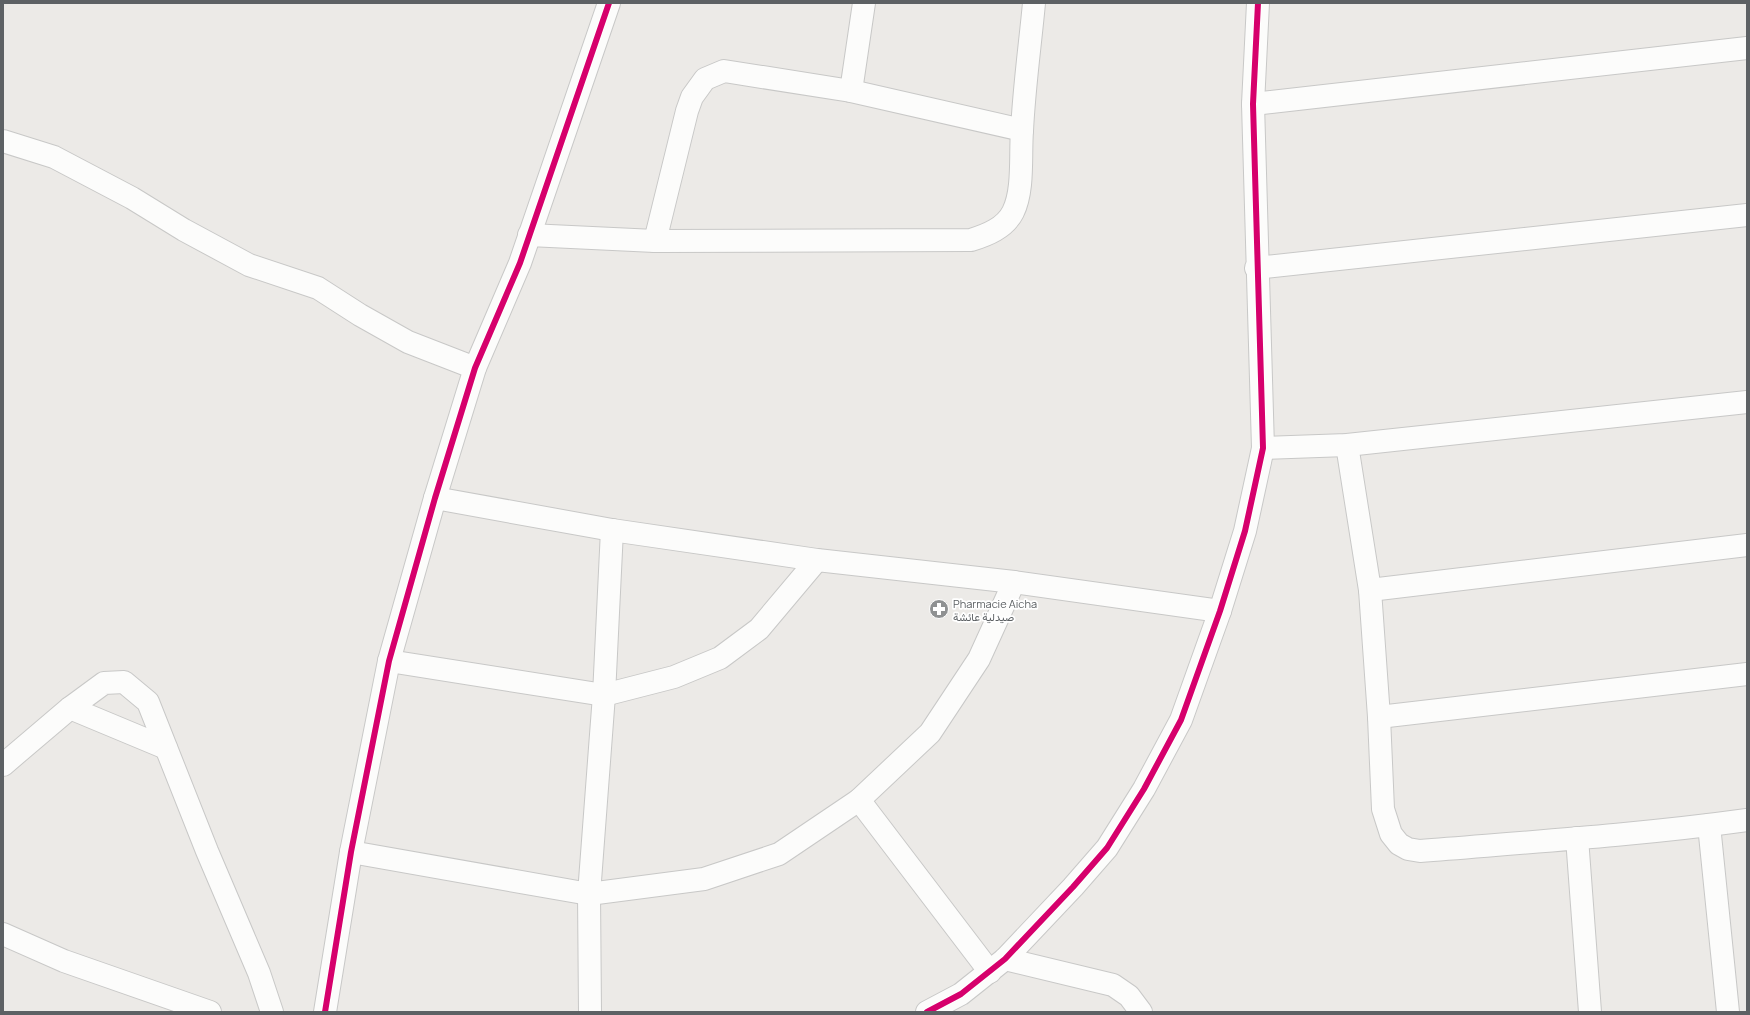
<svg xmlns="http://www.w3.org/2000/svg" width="1750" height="1015" font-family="Manrope,Vazirmatn,sans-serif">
<rect width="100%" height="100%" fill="#eceae7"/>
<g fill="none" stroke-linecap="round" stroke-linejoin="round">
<defs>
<g id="minor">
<path d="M851,91L864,3"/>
<path d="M1253,104L1747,48"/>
<path d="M3,141L54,157L132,198L184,230L249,265L318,288L360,315L408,342L475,368"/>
<path d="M529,235L655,241L971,240C987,235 1005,228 1013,212C1024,190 1020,155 1022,131C1024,88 1030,46 1034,3"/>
<path d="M655,241L687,111L692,97L705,79L724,71L851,91L1022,130"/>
<path d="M1256,268L1747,215"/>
<path d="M1347,445L1370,590L1379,717L1383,809L1391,834L1399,844L1408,849L1420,851C1529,842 1639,835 1747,820"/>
<path d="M1263,448L1347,445L1747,402"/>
<path d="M435,498L612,530L817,560L1014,582L1220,611"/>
<path d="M1370,590L1747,545"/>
<path d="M389,661L604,695L674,677L720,658L759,629L817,560"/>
<path d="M70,708L166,748"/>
<path d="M1379,717L1747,674"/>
<path d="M3,765L70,708L104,683L124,682L148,702L207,851L259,973L272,1012"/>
<path d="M859,800L990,972"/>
<path d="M1709,825L1728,1012"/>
<path d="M1577,838L1590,1012"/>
<path d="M351,852L589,894L704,879L779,854L859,800L930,733L979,659L1014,582"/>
<path d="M3,934L64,961L210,1012"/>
<path d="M1005,959L1113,985L1129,996L1141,1012"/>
<path d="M325,1012L351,852L389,661L435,498L475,368L520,263L609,3"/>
<path d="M590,1012L589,894L604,695L612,530"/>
<path d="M927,1012L961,994L1005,959L1073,887L1107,848L1144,789L1181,720L1220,611L1245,531L1263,448L1253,104L1258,3"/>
</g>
</defs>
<use href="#minor" stroke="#c8c8c7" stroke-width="24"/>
<use href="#minor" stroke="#fcfcfb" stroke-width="22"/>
<defs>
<g id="cycleway">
<path d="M325,1012L351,852L389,661L435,498L475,368L520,263L609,3"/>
<path d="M927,1012L961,994L1005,959L1073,887L1107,848L1144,789L1181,720L1220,611L1245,531L1263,448L1253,104L1258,3"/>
</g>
</defs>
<use href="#cycleway" stroke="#fff" stroke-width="8"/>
<use href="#cycleway" stroke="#d6006c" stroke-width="6"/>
</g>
<defs>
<symbol id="pharmacy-disc" viewBox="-11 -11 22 22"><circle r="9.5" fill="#8f9192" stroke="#fff"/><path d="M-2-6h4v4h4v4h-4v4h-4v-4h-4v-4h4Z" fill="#fff"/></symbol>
</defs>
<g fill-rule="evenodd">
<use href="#pharmacy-disc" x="928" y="598" width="22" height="22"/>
</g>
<g text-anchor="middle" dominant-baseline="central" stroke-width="3.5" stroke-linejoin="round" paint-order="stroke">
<g font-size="11" fill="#5d6164" stroke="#fff" text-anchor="start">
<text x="953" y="603">Pharmacie Aicha<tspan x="953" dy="13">صيدلية عائشة</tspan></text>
</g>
</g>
<rect width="1750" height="1015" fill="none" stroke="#5d6164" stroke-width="8"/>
</svg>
